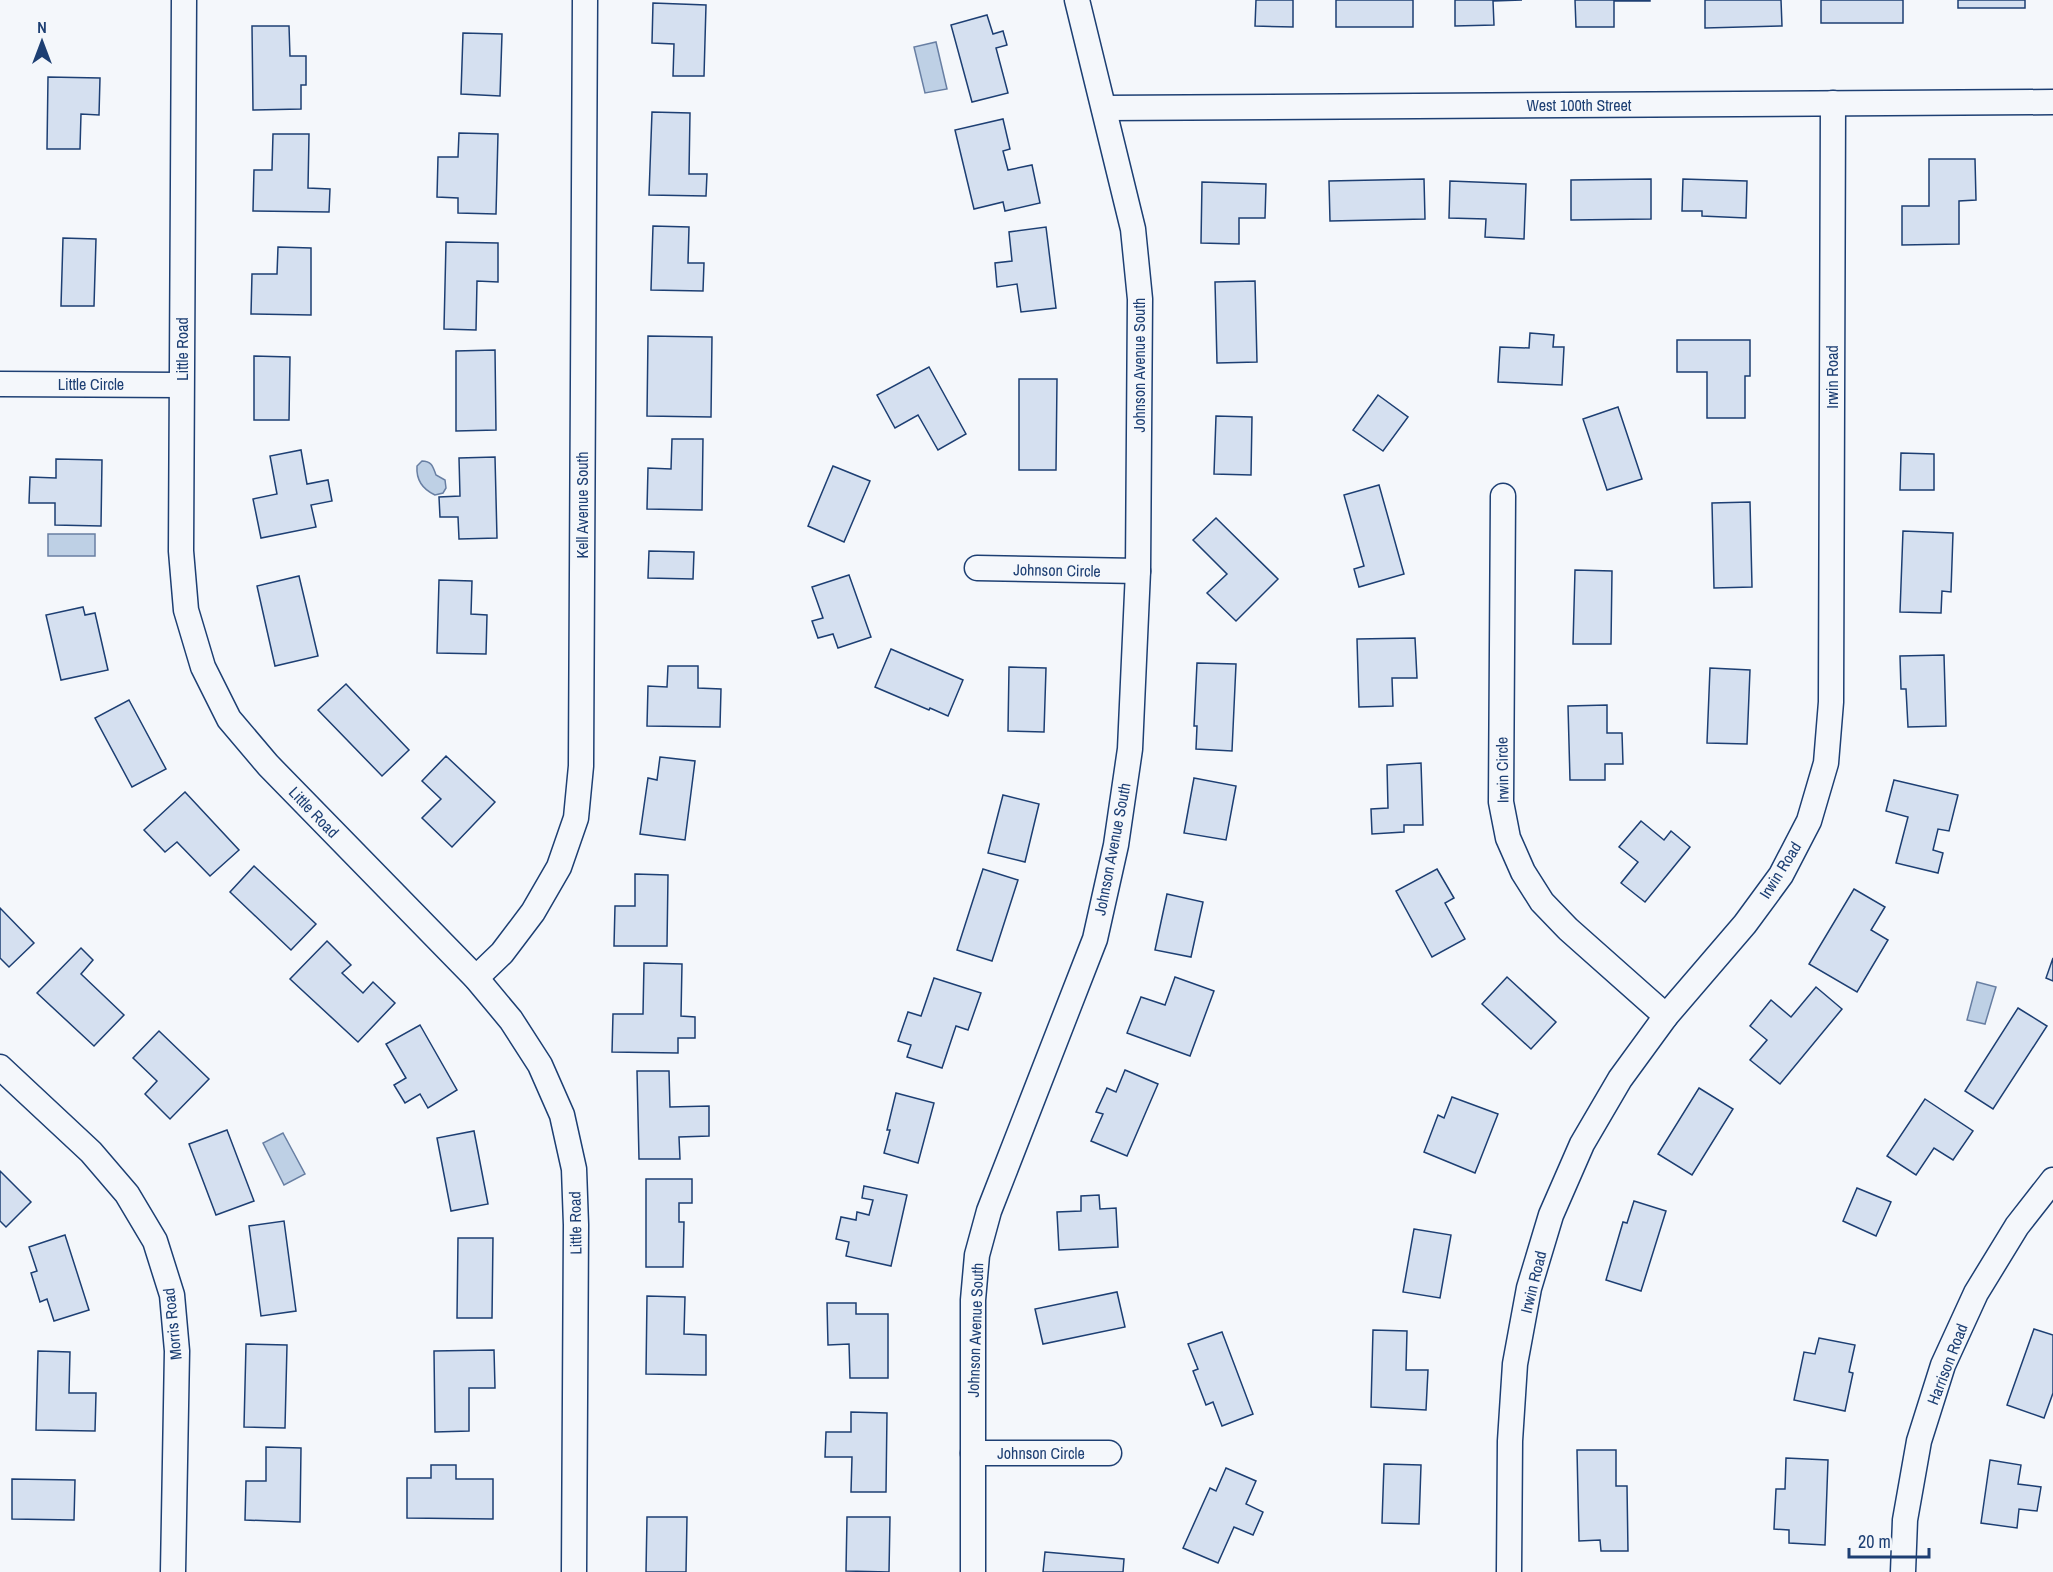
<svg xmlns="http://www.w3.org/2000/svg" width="2053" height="1572" font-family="'Archivo Narrow',sans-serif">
<rect width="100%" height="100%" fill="#f4f7fb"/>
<g fill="#bed0e5" stroke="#687fa3" stroke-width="1.5">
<path d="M936,42L947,89L925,93L914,47Z"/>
<path d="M422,461C432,461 433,467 436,475L445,480L446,488L443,493L435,495C422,489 416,480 417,466Z"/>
<rect x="48" y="534" width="47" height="22"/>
<path d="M1977,982L1996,987L1985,1024L1967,1020Z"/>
<path d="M283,1133L305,1174L284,1185L263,1143Z"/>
</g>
<g fill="#d5e0f0" stroke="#1d3f73" stroke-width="1.5">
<path d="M1256,0H1293V27L1255,26Z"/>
<rect x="1336" y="0" width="77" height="27"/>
<path d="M1455,0H1522L1493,1L1494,25L1455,26Z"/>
<path d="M1575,0H1650V1H1614V27H1576Z"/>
<path d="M1705,0H1781L1782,26L1705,28Z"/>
<rect x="1821" y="0" width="82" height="23"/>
<rect x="1958" y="0" width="67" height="8"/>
<path d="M653,3L706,5L704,76H673L674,44L652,43Z"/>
<path d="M987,15L993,34L1003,31L1007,45L996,48L1008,93L972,102L951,25Z"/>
<path d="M252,26H289L290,56H306V85H301V109L253,110Z"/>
<path d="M463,33L502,34L500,96L461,94Z"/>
<path d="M48,77L100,78L99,115L81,114L80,149H47Z"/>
<path d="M652,112L690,113L689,174H707L706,196L649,195Z"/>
<path d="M1003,119L1010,149L1003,151L1008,170L1032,165L1040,203L1005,211L1003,202L974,209L955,130Z"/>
<path d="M459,133L498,134L496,214L458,213V198L437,197L438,157H458Z"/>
<path d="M273,134H309L308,188L330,189L329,212L253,211L254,170H272Z"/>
<path d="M1929,159H1975L1976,200L1959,201V244L1902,245V206H1929Z"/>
<path d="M1424,179L1425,219L1330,221L1329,181Z"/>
<path d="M1651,179V219L1571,220V180Z"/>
<path d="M1683,179L1747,181L1746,218L1702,216V211H1682Z"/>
<path d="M1450,181L1526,184L1524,239L1485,237L1486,219L1449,218Z"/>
<path d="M1202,182L1266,184L1265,218H1239V244L1201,243Z"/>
<path d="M653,226L689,227L688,263H704L703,291L651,290Z"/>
<path d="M1046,227L1056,308L1021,312L1017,284L997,287L995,263L1012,261L1009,232Z"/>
<path d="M63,238L96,239L94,306H61Z"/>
<path d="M446,242L498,243V282L477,281L476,330L444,329Z"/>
<path d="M278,247L311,248V315L251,314L252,274H277Z"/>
<path d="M1255,281L1257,362L1217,363L1215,282Z"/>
<path d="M1530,333L1554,335L1553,347H1564L1562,385L1498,382L1500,347L1529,348Z"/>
<path d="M648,336L712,337L711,417L647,416Z"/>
<path d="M1677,340H1750V376H1745V418H1707V372H1677Z"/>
<path d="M495,350L496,430L456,431V351Z"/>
<path d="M254,356L290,357L289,420H254Z"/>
<path d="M929,367L966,434L938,450L918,415L895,428L877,395Z"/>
<path d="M1019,379H1057L1056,470H1019Z"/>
<path d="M1378,395L1408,417L1383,451L1353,430Z"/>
<path d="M1618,407L1642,479L1607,490L1583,419Z"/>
<path d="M1216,416L1252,417L1251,475L1214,474Z"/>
<path d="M672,439H703L702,510L647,509L648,468L671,469Z"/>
<path d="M301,450L307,484L328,480L332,501L311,505L316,527L261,538L253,499L277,494L270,456Z"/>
<path d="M1901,453L1934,454V490H1900Z"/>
<path d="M495,457L497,538L459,539L458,517H440L439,497L460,496L459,458Z"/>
<path d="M56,459L102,460L101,526L55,525V503H29L30,477L56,478Z"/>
<path d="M833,466L870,481L844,542L808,526Z"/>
<path d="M1379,485L1404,574L1359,587L1354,569L1364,566L1344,495Z"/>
<path d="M1750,502L1752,587L1714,588L1712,503Z"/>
<path d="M1216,518L1278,579L1236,621L1207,593L1227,574L1193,540Z"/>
<path d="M1903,531L1953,533L1951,592L1942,591L1941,613L1900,612Z"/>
<path d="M649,551L694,552L693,579L648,578Z"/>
<path d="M1575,570L1612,571L1611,644H1573Z"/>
<path d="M849,575L871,637L838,648L833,634L818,638L812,621L823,618L812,587Z"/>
<path d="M299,576L318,656L275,666L257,586Z"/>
<path d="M439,580L472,581L471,614L487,615L486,654L437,653Z"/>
<path d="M83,607L85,615L95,613L108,670L61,680L46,615Z"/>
<path d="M1415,638L1417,678H1392L1393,706L1359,707L1357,639Z"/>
<path d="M891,649L963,680L948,716L930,708L929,710L875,687Z"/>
<path d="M1944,655L1946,726L1908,727L1906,689H1901L1900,656Z"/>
<path d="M1197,663L1236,664L1232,751L1196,749L1197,726H1194Z"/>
<path d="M668,666H698V688L721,689L720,727L647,726L648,686L667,687Z"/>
<path d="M1009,667L1046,668L1044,732L1008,731Z"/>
<path d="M1710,668L1750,670L1747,744L1707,743Z"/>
<path d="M346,684L409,750L382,776L318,710Z"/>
<path d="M129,700L166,769L132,787L95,718Z"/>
<path d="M1607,705V733H1622L1623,764H1605V780H1570L1568,706Z"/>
<path d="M446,756L495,802L452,847L422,818L441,799L422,781Z"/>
<path d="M660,757L695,761L685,840L640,834L648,778L657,780Z"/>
<path d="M1421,763L1423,825H1404V832L1372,834L1371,809L1388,808L1387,765Z"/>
<path d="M1194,778L1236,786L1226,840L1184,833Z"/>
<path d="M1894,780L1958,795L1949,831L1938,829L1933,850L1943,853L1938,873L1896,863L1908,817L1886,811Z"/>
<path d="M185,792L239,850L210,876L177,842L165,852L144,830Z"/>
<path d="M1003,795L1039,804L1025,862L988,853Z"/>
<path d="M1641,821L1664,840L1671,831L1690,847L1645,902L1621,883L1638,862L1619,847Z"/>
<path d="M254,866L316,924L291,950L230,892Z"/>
<path d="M983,869L1018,880L992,961L957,950Z"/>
<path d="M1437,869L1454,898L1445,903L1465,939L1432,957L1396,891Z"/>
<path d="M635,874L668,875L667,946H614L615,906H635Z"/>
<path d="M1854,889L1885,907L1871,930L1888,940L1857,992L1809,964Z"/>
<path d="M1167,894L1203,902L1191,957L1155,950Z"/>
<path d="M0,908L34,943L9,967L0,958Z"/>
<path d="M327,941L351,965L342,973L363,993L373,982L395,1003L358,1042L290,979Z"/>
<path d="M81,948L93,960L81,974L124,1015L94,1046L37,993Z"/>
<path d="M2053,958V981L2046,978Z"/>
<path d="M644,963L682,964L681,1016L695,1017V1038H678V1053L612,1052L613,1014H643Z"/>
<path d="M1175,977L1214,991L1190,1056L1127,1033L1141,997L1165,1005Z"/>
<path d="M1507,977L1556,1022L1531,1049L1482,1004Z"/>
<path d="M934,978L981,993L968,1030L956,1026L942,1068L907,1057L911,1045L898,1041L908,1012L921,1016Z"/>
<path d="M1816,987L1842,1009L1780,1084L1750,1060L1767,1040L1750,1026L1771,1000L1791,1017Z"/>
<path d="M2018,1008L2047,1026L1993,1109L1965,1091Z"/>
<path d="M420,1025L457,1090L428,1108L420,1094L405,1103L394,1085L406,1078L386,1044Z"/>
<path d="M159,1031L209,1079L170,1119L145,1094L157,1081L133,1058Z"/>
<path d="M1125,1070L1158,1084L1127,1156L1091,1141L1103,1114L1096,1112L1107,1088L1116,1092Z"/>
<path d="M637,1071H669L670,1107L709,1106V1136L679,1137L680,1159H639Z"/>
<path d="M1699,1088L1733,1109L1692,1175L1658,1154Z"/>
<path d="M896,1093L934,1103L918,1163L884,1153L890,1130H887Z"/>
<path d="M1452,1097L1498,1114L1475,1173L1424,1152L1438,1115L1444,1118Z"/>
<path d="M1925,1099L1973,1131L1953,1160L1934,1148L1916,1175L1887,1156Z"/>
<path d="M227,1130L254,1201L216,1215L189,1144Z"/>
<path d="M474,1131L488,1204L451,1211L437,1138Z"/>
<path d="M0,1171L31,1202L6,1227L0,1221Z"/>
<path d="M646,1179H692V1203H679V1222H684L683,1267H646Z"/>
<path d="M864,1186L907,1195L891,1266L846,1256L849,1242L836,1239L841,1217L856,1220L857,1212L869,1215L873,1200L862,1198Z"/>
<path d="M1857,1188L1891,1202L1876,1236L1843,1221Z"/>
<path d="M1099,1195L1100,1209L1116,1208L1118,1247L1059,1250L1057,1212L1081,1211V1196Z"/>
<path d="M1634,1201L1666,1211L1641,1291L1606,1280L1623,1222L1627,1223Z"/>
<path d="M284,1221L296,1311L261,1316L249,1226Z"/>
<path d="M1414,1229L1451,1235L1440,1298L1403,1292Z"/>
<path d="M65,1235L89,1310L54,1321L47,1299L40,1302L31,1273L37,1271L29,1247Z"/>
<path d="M458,1238H493L492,1318H457Z"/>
<path d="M1117,1292L1125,1327L1043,1344L1035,1309Z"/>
<path d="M647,1296L685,1297L684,1334L706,1335V1375L646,1374Z"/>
<path d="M827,1303H856V1314H888V1378H850L849,1344L828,1345Z"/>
<path d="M2034,1329L2053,1335V1393L2044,1418L2007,1405Z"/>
<path d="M1373,1330L1407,1331L1406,1370H1428L1426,1410L1371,1407Z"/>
<path d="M1222,1332L1253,1414L1222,1426L1213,1402L1206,1405L1193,1371L1198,1369L1188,1344Z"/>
<path d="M1819,1338L1855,1345L1849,1372L1853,1373L1845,1411L1794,1400L1804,1352L1815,1354Z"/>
<path d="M246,1344L287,1345L285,1428L244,1427Z"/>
<path d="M494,1350L495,1388H469V1431L435,1432L434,1351Z"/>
<path d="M38,1351L70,1352L69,1393H96L95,1431L36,1430Z"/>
<path d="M851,1412L887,1413L886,1492H851L852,1457H825L826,1432H851Z"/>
<path d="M266,1447L301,1448L300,1522L245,1520L246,1481H266Z"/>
<path d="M1577,1450H1616V1486H1627L1628,1551H1601L1600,1540L1579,1541Z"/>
<path d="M1786,1458L1828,1460L1825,1545L1789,1543V1530L1774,1529L1776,1489H1785Z"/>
<path d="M1990,1460L2021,1465L2018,1484L2041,1487L2037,1511L2019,1509L2017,1528L1981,1523Z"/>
<path d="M1384,1464L1421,1465L1419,1524L1382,1523Z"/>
<path d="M431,1465H456V1479H493V1519L407,1518V1478H431Z"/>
<path d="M1226,1468L1256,1481L1246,1504L1263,1512L1253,1535L1234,1527L1218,1563L1183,1548L1210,1488L1216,1491Z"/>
<path d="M12,1479L75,1480L74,1520L12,1519Z"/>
<path d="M647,1517H687L686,1572H646Z"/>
<path d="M847,1517H890L889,1572L846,1571Z"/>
<path d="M1045,1552L1124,1559L1123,1572H1043Z"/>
</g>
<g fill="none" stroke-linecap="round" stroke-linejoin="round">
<defs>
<g id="minor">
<path d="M184,0L181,551L186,610L203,667L229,719L268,765L476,978L511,1020L540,1065L562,1115L574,1169L576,1225L574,1572"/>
<path d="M1104,108L2053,102"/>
<path d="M0,384L181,385"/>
<path d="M1503,496L1501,802L1508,838L1523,872L1542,902L1568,929L1666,1016"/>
<path d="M977,568L1138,571"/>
<path d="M476,978L502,953L533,912L559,867L576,818L581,766L585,0"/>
<path d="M0,1067L91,1152L127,1194L155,1241L172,1295L177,1351L173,1572"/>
<path d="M973,1453H1109"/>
<path d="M973,1572V1300L977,1255L989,1211L1095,939L1116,845L1130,749L1138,571L1140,299L1133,229L1077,0"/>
<path d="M1509,1572L1510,1441L1515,1364L1529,1288L1551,1215L1582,1144L1620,1079L1666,1016L1745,924L1781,875L1809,821L1826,763L1831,702L1833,103"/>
<path d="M1903,1572L1905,1520L1919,1441L1943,1365L1976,1293L2017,1226L2053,1180"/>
</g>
</defs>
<use href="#minor" stroke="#1d3f73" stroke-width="27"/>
<use href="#minor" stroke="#f4f7fb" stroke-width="24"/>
</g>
<g text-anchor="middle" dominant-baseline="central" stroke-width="4.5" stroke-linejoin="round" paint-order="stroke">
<g font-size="16" fill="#1d3f73" stroke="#f4f7fb">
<text x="1579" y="105">West 100th Street</text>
<text transform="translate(182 349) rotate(-90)">Little Road</text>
<text transform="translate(1139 365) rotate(-90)">Johnson Avenue South</text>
<text transform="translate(1832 377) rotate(-90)">Irwin Road</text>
<text x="91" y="384">Little Circle</text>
<text transform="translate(582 505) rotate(-90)">Kell Avenue South</text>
<text transform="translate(1057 570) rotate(1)">Johnson Circle</text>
<text transform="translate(1502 770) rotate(-91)">Irwin Circle</text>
<text transform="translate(314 812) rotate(46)">Little Road</text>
<text transform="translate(1112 849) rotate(-79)">Johnson Avenue South</text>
<text transform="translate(1780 870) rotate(-58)">Irwin Road</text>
<text transform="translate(575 1223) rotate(-91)">Little Road</text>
<text transform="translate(1533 1282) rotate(-76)">Irwin Road</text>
<text transform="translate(172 1324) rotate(-96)">Morris Road</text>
<text transform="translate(975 1330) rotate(-88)">Johnson Avenue South</text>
<text transform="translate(1947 1364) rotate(-69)">Harrison Road</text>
<text x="1041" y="1453">Johnson Circle</text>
</g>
</g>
<g transform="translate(42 42)" stroke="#f4f7fb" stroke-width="4.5" paint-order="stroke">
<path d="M0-4.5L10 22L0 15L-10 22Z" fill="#1d3f73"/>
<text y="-9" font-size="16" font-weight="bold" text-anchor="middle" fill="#1d3f73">N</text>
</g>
<path d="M1849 1548v9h80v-9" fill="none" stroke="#1d3f73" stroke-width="3"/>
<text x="1858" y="1548" font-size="18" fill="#1d3f73" stroke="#f4f7fb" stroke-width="4.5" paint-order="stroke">20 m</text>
</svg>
